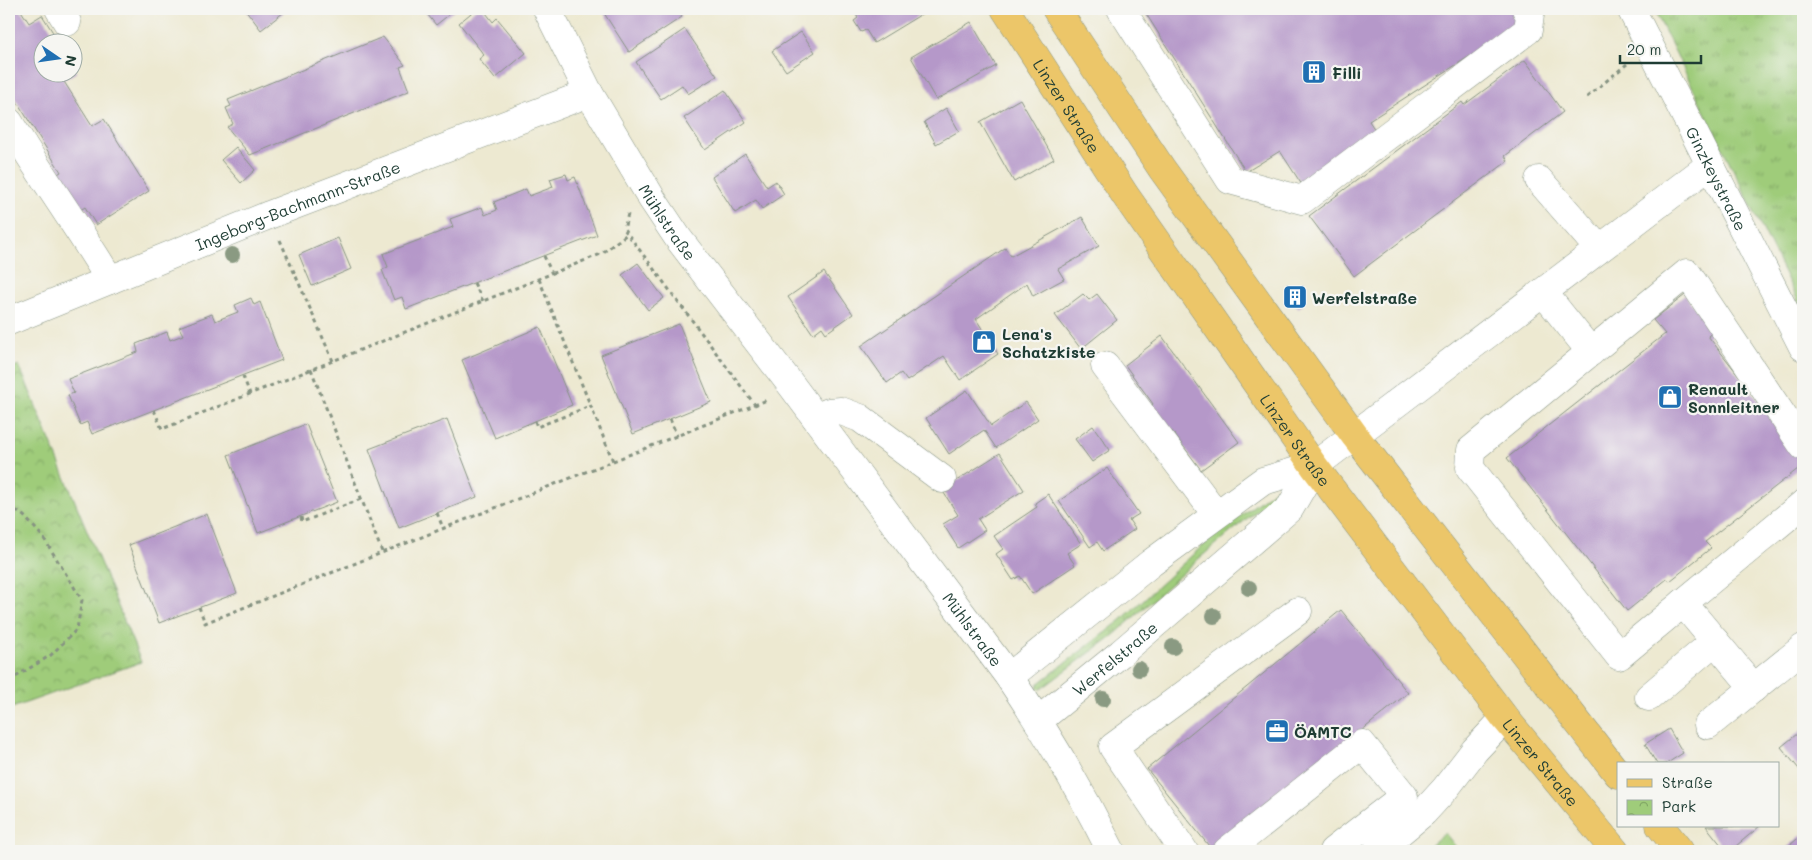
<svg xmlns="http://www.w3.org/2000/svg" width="1812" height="860" font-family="Mali,sans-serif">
<defs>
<pattern id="grass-tufts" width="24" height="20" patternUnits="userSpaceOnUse" patternTransform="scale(1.25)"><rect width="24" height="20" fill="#9fcc7a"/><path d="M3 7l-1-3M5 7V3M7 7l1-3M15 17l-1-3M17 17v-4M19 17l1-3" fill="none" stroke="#81a765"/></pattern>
<pattern id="park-crowns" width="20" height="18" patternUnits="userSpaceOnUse" patternTransform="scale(1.25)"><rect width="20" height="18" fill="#9fcc7a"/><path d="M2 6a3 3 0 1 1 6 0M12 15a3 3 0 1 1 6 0" fill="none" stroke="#81a765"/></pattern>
</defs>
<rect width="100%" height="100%" fill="#f6f6f2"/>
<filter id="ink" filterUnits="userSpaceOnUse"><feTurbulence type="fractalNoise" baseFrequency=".02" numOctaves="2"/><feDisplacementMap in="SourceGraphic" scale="10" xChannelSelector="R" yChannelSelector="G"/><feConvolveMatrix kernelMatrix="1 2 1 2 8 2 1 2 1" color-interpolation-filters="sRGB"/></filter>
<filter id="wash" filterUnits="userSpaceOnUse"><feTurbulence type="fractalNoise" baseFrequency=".0096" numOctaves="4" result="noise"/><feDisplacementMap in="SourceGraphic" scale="20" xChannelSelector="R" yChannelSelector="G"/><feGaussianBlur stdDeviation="1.12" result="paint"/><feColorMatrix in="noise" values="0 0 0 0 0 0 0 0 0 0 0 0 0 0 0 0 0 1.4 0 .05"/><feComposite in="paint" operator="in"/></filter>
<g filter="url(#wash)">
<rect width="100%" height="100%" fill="#ede9d1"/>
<g fill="url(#grass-tufts)" stroke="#5f8457">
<path d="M1654,9H1803V305L1801,307Z"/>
<path d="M1276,489L1279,495L1249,517L1196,561L1114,635L1041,689L1037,688L1038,684L1120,621L1211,538Z"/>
<path d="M1445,833L1459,851H1423Z"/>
</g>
<path fill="url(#park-crowns)" stroke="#5f8457" d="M19,365L141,662L9,709V369Z"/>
<g id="blocks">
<g fill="#b598c9">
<path d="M9,9H20L29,23L42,15L59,42H42V72H72V65L77,72L63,80L92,126L104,119L149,191L96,225L85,207L79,211L56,175L61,172L9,89Z"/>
<path d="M245,9H288L261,30Z"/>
<path d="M423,9H456L436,25Z"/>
<path d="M476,9H483L493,22L497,18L526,53L495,79L479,59L484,55L459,23Z"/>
<path d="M604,9H677L682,17L629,52L602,10Z"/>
<path d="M853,9H930L874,43L866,30L861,32L854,21L858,18Z"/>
<path d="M1143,9H1512L1521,23L1369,121L1381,139L1304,188L1280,151L1246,172Z"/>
<path d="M971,22L996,66L936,100L911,57Z"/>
<path d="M685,29L717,76L688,94L682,85L661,99L636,62Z"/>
<path d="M801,32L815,52L786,71L772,51Z"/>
<path d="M383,37L405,65L400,67L409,91L250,155L227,127L233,124L226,108L231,106L228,100Z"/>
<path d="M1525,60L1563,112L1505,156L1508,161L1354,276L1309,216L1462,102L1464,105Z"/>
<path d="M725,90L746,122L705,150L684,118Z"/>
<path d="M1020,99L1054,159L1014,182L980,122Z"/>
<path d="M946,108L959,131L936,144L924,122Z"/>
<path d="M236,147L255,170L241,183L221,160Z"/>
<path d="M745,154L767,187L776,181L784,194L762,209L756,200L735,213L712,177Z"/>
<path d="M566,174L568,180L575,177L597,235L406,309L402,297L394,300L382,270L388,267L383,254L453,227L450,219L482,207L485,215L497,210L494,202L526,189L529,196L553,187L550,179Z"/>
<path d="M1082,217L1099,246L1058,269L1064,279L1033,296L1027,283L976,319L998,354L960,380L944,356L907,381L901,373L887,383L861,346L1005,248L1011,256Z"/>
<path d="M338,238L351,269L312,286L299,255Z"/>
<path d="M638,263L664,298L648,310L622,275Z"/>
<path d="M824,272L853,314L826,333L822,327L813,334L788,297Z"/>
<path d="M1292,287L1304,304L1298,308L1286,291Z"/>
<path d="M1083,294L1089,300L1097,294L1117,320L1081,349L1055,315Z"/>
<path d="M1685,295L1714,331L1708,336L1803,458V465L1705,542L1711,548L1670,581L1667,579L1627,611L1507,458L1665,334L1653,320Z"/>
<path d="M251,298L254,305L260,302L282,360L92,434L87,422L80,425L68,395L74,393L68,379L138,352L136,344L167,332L170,340L183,335L179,327L212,314L215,321L238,312L235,305Z"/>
<path d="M679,324L711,402L633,434L601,355Z"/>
<path d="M540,327L572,405L495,438L462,360Z"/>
<path d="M1162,336L1239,442L1201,470L1172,431L1168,434L1149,408L1153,404L1125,365Z"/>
<path d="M967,390L991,426L1026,402L1038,419L996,448L984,430L949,454L926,418Z"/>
<path d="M447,419L477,497L399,528L369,449Z"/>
<path d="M306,424L337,502L258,533L228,455Z"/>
<path d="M1093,426L1110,450L1092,462L1075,439Z"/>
<path d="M1000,453L1024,490L978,519L985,530L958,548L943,524L958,515L942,490Z"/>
<path d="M1107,468L1139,514L1129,520L1135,529L1103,551L1097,542L1090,547L1059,501Z"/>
<path d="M1048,494L1081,544L1067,553L1075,565L1032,594L1020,576L1013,580L996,554L1003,549L994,536L1037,507L1035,503Z"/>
<path d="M207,514L237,593L159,623L129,545Z"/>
<path d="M1341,610L1408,693L1213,851L1147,769Z"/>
<path d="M1669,729L1683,753L1666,764H1657L1645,744Z"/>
<path d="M1803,729V774L1781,747Z"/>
<path d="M1706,826H1760L1730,851H1726Z"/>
<path d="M1803,834V851H1783Z"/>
</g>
</g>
</g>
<g filter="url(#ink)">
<use href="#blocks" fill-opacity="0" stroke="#869382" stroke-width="1"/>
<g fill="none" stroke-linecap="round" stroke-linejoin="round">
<defs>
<g id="minor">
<path d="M59,9L67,22"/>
<path id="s1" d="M547,9L589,93L652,199L678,238L792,386L1009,677C1047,733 1081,791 1111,851"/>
<path d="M1121,9L1230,180L1302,200L1528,30L1530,15L1526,9"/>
<path id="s2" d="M1631,9L1803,347"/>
<path d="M9,122C41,176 78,227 110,280"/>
<path d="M1539,180L1599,249"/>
<path d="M1543,292L1591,352"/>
<path id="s3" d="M9,321L269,215L589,93"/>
<path d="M1105,366L1216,514"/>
<path d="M816,418L829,412L841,411L860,418L942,479"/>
<path d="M1803,446L1687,273L1471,450L1470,468L1619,656L1803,504"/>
<path d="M1683,603L1754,688"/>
<path d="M1009,677L1151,563L1263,481L1314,466L1710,165"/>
<path d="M1649,697L1715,641"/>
<path id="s4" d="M1038,721L1121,653L1290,508L1314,466"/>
<path d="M1708,725L1803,648"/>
<path d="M1184,851L1113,747L1298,611"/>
<path d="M1227,851L1362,744L1404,796L1333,851"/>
<path d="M1377,851L1424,812L1445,789L1475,750L1505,718"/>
</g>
<g id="major">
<path id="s5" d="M1005,9L1125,195L1314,466L1505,718L1615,851"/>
<path d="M1056,9L1162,169L1355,436L1618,774"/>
<path d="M1660,826L1680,851"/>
</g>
</defs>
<use href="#minor" stroke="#869382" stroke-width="29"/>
<use href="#major" stroke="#869382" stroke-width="29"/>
<g stroke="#869382" stroke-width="3" stroke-dasharray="4 4" stroke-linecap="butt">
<path d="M1587,97L1627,64"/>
<path d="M628,214L624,229L755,405"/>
<path d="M280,240L333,361"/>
<path d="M544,256L552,274"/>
<path d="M539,279L613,461"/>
<path d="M474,283L483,301"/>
<path d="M311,369L382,552"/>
<path d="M243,376L250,394"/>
<path d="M154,410L162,429L601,254L627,234"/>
<path d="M670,419L677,436"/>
<path d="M535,421L537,427L590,406"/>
<path d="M9,506L24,516L43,537L82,600L77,629L51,655L9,681"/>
<path d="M437,513L443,528"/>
<path d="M301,517L302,522L361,499"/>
<path d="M199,607L205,623L767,400"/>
</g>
<use href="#minor" stroke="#fff" stroke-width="28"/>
<use href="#major" stroke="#ecc669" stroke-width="28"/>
</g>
<g fill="#8a9a82">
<circle cx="232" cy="255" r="8"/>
<circle cx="1249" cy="588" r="8"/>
<circle cx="1214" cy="616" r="8"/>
<circle cx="1173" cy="647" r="8"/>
<circle cx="1139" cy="669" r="8"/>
<circle cx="1103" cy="699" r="8"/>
</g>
</g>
<defs>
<symbol id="building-square" viewBox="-11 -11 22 22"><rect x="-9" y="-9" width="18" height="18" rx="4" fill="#1f6fb2" stroke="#f6f6f2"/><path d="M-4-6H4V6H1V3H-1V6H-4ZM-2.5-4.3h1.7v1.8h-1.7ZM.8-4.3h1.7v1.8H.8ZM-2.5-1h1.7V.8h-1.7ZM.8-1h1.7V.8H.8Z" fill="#fff"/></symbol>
<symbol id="shop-square" viewBox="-11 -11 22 22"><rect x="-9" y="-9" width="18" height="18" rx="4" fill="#1f6fb2" stroke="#f6f6f2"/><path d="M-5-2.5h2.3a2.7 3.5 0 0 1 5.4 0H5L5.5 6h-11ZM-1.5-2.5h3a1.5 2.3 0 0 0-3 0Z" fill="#fff"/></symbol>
<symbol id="office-square" viewBox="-11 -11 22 22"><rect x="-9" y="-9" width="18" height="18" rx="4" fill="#1f6fb2" stroke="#f6f6f2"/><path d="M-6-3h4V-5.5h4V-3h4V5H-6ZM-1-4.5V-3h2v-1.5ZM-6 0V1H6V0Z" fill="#fff"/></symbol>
</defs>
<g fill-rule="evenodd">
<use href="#building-square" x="1300" y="58" width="28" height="28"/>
<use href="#building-square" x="1281" y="283" width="28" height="28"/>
<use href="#shop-square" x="970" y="328" width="28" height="28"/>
<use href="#shop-square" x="1656" y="383" width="28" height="28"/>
<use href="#office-square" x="1263" y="717" width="28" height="28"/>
</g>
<g text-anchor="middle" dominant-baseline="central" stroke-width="4.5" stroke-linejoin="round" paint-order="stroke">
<g font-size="16" font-weight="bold" fill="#1f3d34" stroke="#f6f6f2" text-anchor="start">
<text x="1332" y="72">Filli</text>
<text x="1312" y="297">Werfelstraße</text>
<text x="1002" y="333">Lena's<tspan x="1002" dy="18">Schatzkiste</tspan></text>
<text x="1688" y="388">Renault<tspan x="1688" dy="18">Sonnleitner</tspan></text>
<text x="1294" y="731">ÖAMTC</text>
</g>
<g font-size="16" fill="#1f3d34" stroke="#f6f6f2">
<text stroke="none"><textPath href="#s5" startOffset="115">Linzer Straße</textPath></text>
<text stroke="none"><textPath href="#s2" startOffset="190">Ginzkeystraße</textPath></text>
<text stroke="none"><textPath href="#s3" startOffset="311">Ingeborg-Bachmann-Straße</textPath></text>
<text stroke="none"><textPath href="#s1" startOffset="245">Mühlstraße</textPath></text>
<text stroke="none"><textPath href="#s5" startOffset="520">Linzer Straße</textPath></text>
<text stroke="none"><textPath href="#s1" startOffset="754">Mühlstraße</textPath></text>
<text stroke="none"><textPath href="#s4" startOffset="99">Werfelstraße</textPath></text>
<text stroke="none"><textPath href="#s5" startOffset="925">Linzer Straße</textPath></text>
</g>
</g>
<rect width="1812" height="860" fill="none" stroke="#f6f6f2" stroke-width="30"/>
<rect x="1617" y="762" width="162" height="65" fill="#f6f6f2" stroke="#a0aca6"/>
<rect x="1627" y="779" width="25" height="8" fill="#ecc669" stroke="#a0aca6"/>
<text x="1662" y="788" font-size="15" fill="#1f3d34">Straße</text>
<rect x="1627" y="800" width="25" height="15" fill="url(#park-crowns)" stroke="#a0aca6"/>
<text x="1662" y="812" font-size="15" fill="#1f3d34">Park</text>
<g transform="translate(58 58) rotate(103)"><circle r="24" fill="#f6f6f2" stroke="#a0aca6"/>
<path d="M0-4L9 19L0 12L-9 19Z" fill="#1f6fb2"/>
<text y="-8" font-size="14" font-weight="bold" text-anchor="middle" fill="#1f3d34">N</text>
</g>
<path d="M1620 55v8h81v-8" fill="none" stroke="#1f3d34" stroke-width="2.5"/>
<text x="1627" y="55" font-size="15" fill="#1f3d34" stroke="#f6f6f2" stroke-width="4" paint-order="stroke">20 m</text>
</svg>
